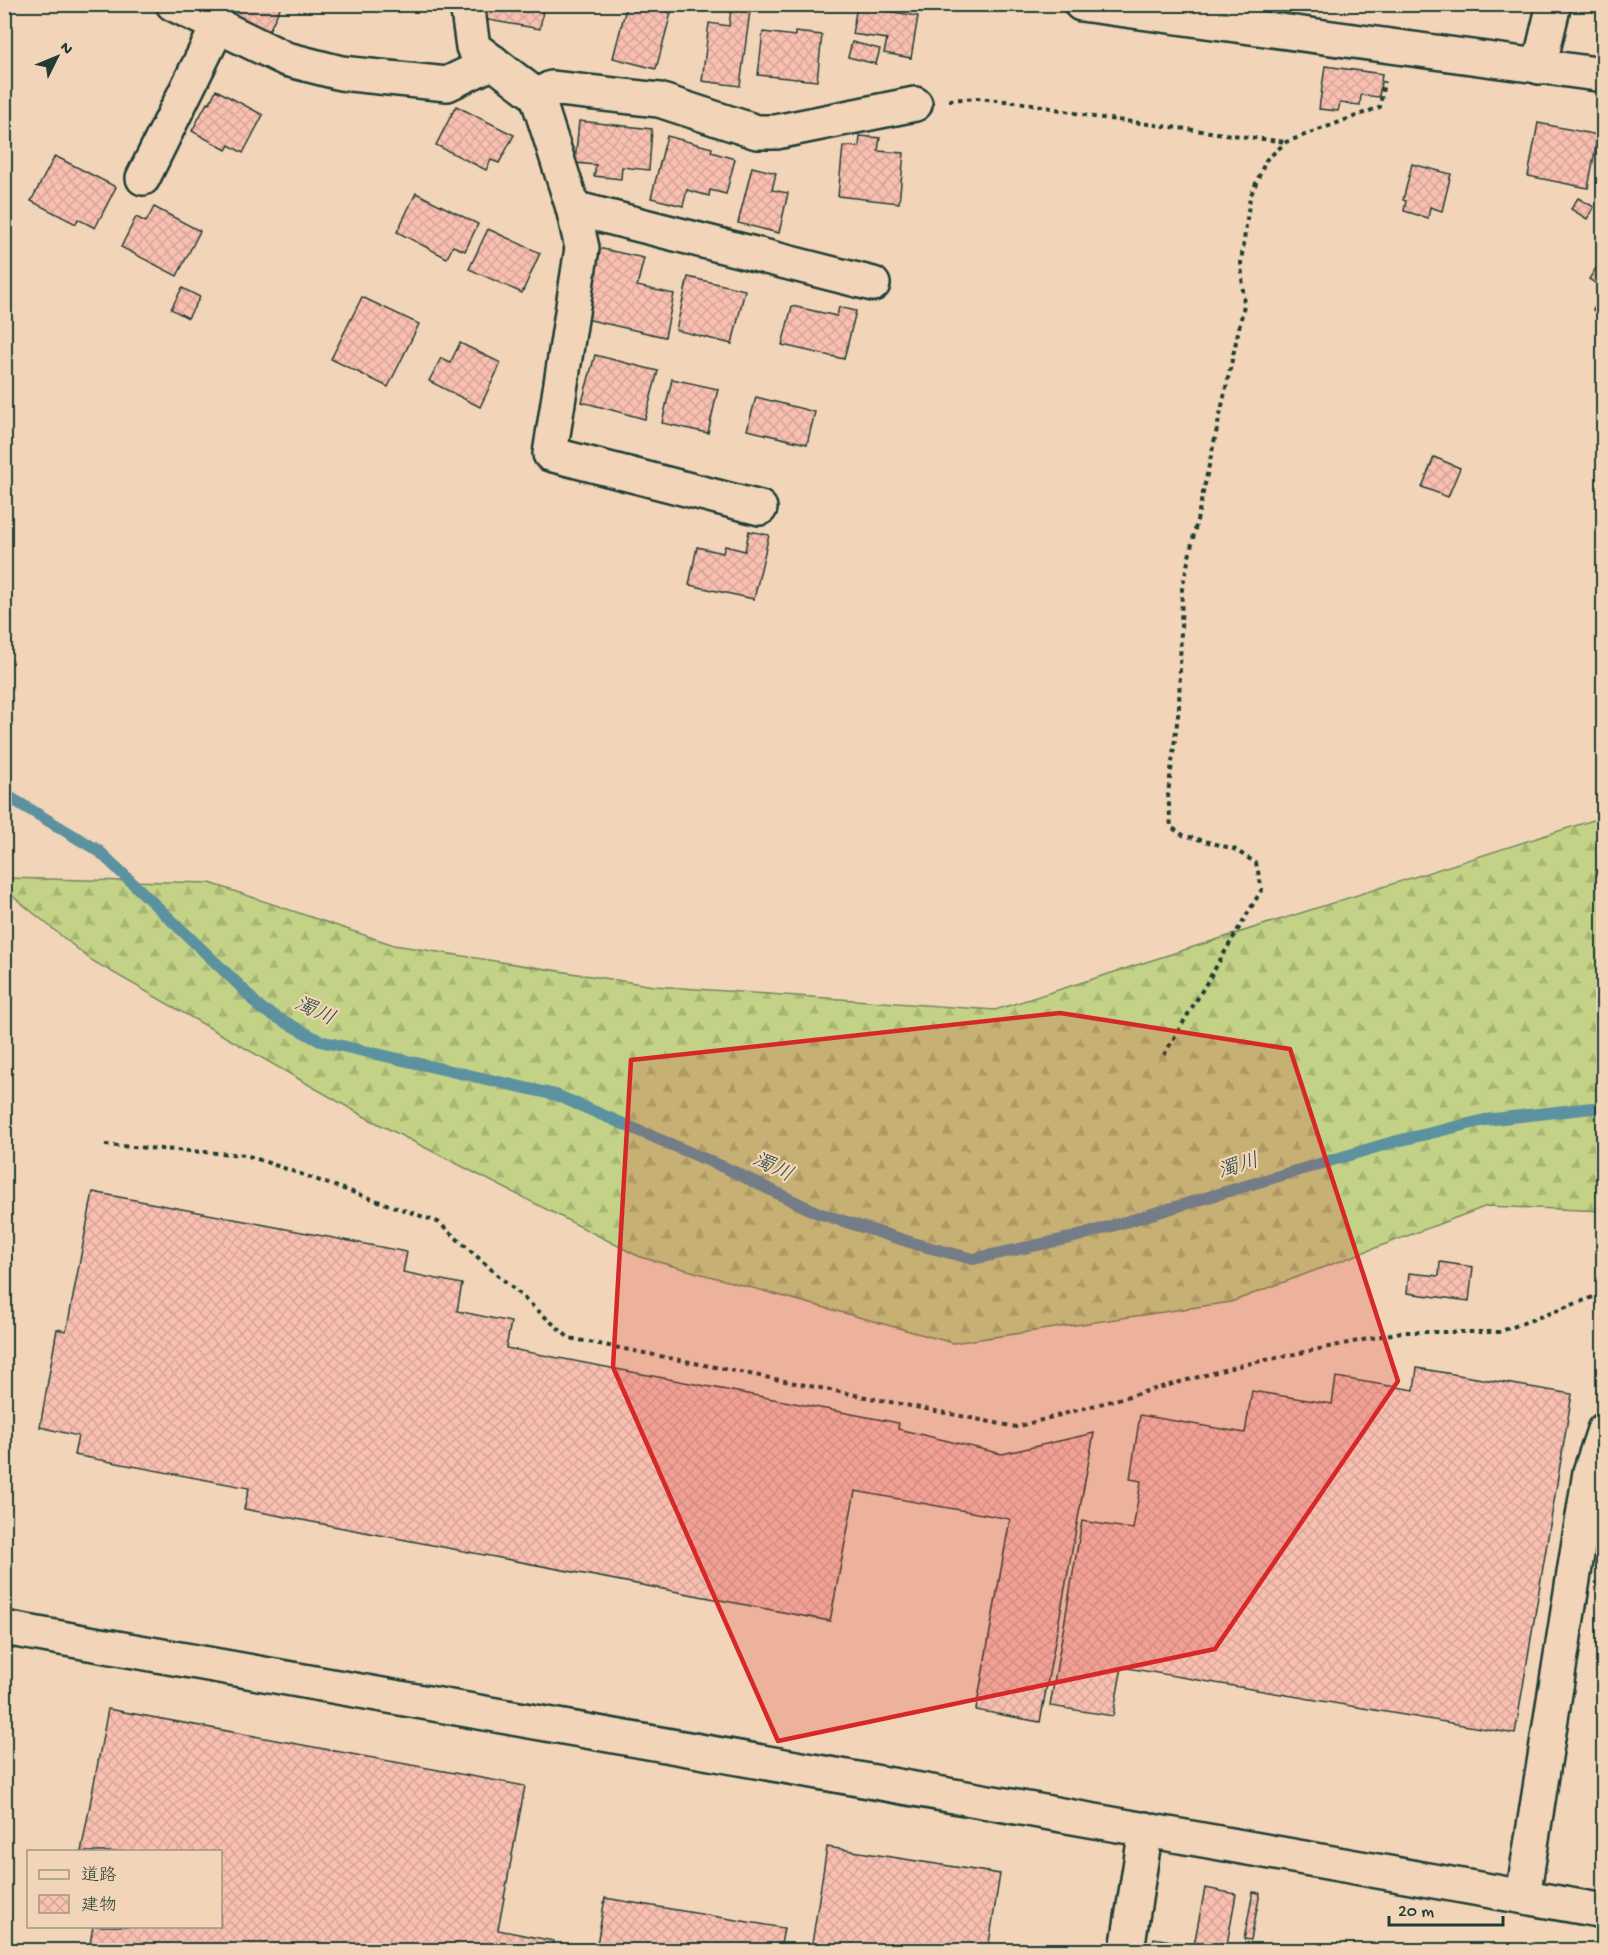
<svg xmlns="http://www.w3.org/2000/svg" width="1608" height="1955" font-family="'Gochi Hand','Klee One',sans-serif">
<defs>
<pattern id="forest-firs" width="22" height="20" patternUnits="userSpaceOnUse" patternTransform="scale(1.5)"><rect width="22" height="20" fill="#c3d286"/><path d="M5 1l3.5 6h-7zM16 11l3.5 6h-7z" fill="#a7b574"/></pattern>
<pattern id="building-cross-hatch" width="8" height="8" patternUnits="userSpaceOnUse" patternTransform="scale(1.5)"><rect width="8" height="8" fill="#f9bfb0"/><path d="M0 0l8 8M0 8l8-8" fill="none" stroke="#d5a598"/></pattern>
</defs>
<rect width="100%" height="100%" fill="#f2d5b8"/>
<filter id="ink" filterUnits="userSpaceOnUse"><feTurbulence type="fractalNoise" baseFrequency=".0167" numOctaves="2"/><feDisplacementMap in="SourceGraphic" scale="12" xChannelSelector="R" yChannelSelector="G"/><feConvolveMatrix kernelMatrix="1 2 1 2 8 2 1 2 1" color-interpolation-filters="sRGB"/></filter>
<g filter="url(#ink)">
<path fill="url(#forest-firs)" stroke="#71885d" stroke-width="1.5" d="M1603,817V1211L1487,1206L1231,1302L953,1343L640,1257L367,1118L91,960L4,889L5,878L210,883L394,945L654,986L995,1010Z"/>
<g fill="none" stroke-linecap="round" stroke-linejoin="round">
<path stroke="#5c929f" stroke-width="12" d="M4,794L99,851L239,985L260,1008L320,1041L556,1095L728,1169L818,1213L916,1244L973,1259L1075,1237L1393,1142L1485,1120L1592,1108L1604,1109"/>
</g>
<g fill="url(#building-cross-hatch)" stroke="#1f3d34" stroke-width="1.5">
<path d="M195,4H282L265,39Z"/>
<path d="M484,4H544L540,29L482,19Z"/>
<path d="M627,4H640L671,13L656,69L613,58Z"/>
<path d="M857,6L918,16L911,58L884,53L887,39L852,34Z"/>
<path d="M731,9L750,11L740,86L702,81L709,23L729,26Z"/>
<path d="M763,32L795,36V32L822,35L817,81L758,75Z"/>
<path d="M852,42L880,49L876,64L848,57Z"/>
<path d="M1325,66L1382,74L1379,97L1361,95L1360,105L1340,103L1338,111L1319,109Z"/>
<path d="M216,90L263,115L243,153L229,145L226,150L192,131L207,103L209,104Z"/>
<path d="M456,106L514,135L499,163L491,160L486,170L436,145Z"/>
<path d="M579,121L652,129L649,170L622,167L621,179L594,176L596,165L575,163Z"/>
<path d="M1538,123L1598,135L1588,188L1528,176Z"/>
<path d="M667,136L712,148L711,152L735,159L726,194L710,190L709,196L687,190L683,206L651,198Z"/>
<path d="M860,136L880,138L878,151L904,153L899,203L838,196L843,146L859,147Z"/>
<path d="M55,156L116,187L95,228L78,219L76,224L31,201Z"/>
<path d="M1412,164L1451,174L1442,211L1430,207L1428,218L1404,211L1406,201L1403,200Z"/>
<path d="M752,167L776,173L772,190L788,193L779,233L738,223Z"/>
<path d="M416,193L478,224L465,251L453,246L447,258L397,232Z"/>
<path d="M1578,198L1594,207L1587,219L1571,209Z"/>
<path d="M154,207L200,231L177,276L121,247L136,217L146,222Z"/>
<path d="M488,229L540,253L522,293L469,269Z"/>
<path d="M598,248L644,258L637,286L674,294L665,337L581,318Z"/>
<path d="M1604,256V289L1589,279Z"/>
<path d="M688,277L745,290L732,344L676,330Z"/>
<path d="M182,288L200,297L188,318L171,309Z"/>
<path d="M362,297L419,324L388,387L331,359Z"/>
<path d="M1600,299L1604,301V317L1593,310Z"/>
<path d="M792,306L837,316L839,307L856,311L844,359L782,345Z"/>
<path d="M460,343L501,363L480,407L429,381L441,358L450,363Z"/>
<path d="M595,355L658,371L645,419L582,402Z"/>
<path d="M672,379L718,389L708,433L662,423Z"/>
<path d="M756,397L815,412L807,444L747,430Z"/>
<path d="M1434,457L1460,468L1448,497L1422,487Z"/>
<path d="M749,531L769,535L754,599L689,585L697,547L723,553L725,546L745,551Z"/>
<path d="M93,1192L407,1252L403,1272L462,1284L457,1311L511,1322L506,1348L899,1423L898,1429L1002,1454L1094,1433L1040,1722L976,1710L1010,1519L855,1491L830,1621L244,1509L249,1488L74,1455L78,1436L40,1427L57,1329L65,1331L67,1328Z"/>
<path d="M1440,1262L1473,1267L1469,1301L1407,1293L1409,1273L1439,1276Z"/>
<path d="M1417,1368L1572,1394L1515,1734L1122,1667L1113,1716L1050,1706L1082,1521L1133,1529L1141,1481L1130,1479L1140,1415L1245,1433L1252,1391L1332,1404L1336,1377L1414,1390Z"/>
<path d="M108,1709L525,1786L498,1930L554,1941L552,1950H89L93,1926H220V1852H81Z"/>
<path d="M827,1847L1000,1874L988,1950H811Z"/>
<path d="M1205,1888L1236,1894L1226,1950H1151L1154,1938L1194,1945Z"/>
<path d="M1253,1892L1260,1893L1251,1940L1244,1939Z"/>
<path d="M605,1898L784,1928L780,1950H596Z"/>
</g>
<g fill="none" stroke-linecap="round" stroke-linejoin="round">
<defs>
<g id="street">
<path d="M173,4L286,59L341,73L447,84L493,62"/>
<path d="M467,4L473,47L537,96L573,208L582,248L550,454L760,508"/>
<path d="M1539,67L1554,4"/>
<path d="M537,96L551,88L659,100L757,132H776L915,104"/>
<path d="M143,178L218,26"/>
<path d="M573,208L873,284"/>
<path d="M1523,1896L1590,1472L1604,1430"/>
<path d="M1127,1950L1146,1829"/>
</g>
<g id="secondary">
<path d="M1081,4L1604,75"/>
<path d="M4,1628L1604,1911"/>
</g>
</defs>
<use href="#street" stroke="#1f3d34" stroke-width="38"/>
<use href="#secondary" stroke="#1f3d34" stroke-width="38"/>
<g stroke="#1f3d34" stroke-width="4" stroke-dasharray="4.5 4.5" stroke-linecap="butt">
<path d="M949,100L977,98L1032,104L1094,117L1286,142"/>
<path d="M1164,1055L1262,889L1256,863L1234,849L1183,835L1171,827L1168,794L1179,707L1182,589L1244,305L1241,262L1250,197L1266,160L1286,142L1380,107L1384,81"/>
<path d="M105,1145L246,1155L438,1222L569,1338L1016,1427L1242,1365L1401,1332H1499L1604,1293"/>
</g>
<use href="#street" stroke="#f2d5b8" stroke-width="33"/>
<use href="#secondary" stroke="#f2d5b8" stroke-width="33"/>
</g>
</g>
<path fill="#d62828" fill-opacity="0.2" stroke="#d62828" stroke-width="4.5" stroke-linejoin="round" d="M1060,1013L1290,1049L1398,1381L1215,1649L778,1741L613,1367L631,1060Z"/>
<g text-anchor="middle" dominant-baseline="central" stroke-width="4.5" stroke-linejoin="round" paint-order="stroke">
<g font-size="21" font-style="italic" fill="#294b46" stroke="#f2d5b8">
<text transform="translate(314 1013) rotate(25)">濁川</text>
<text transform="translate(1239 1168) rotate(-17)">濁川</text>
<text transform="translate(772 1169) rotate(26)">濁川</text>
</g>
</g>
<rect width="1608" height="1955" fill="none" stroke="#f2d5b8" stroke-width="24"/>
<rect x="12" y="12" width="1584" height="1931" fill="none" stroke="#1f3d34" stroke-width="2" filter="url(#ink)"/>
<rect x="27" y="1850" width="195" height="78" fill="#f2d5b8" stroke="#9e9883" stroke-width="1.5"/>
<rect x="39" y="1870" width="30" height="9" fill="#f2d5b8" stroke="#9e9883" stroke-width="1.5"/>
<text x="81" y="1880" font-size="18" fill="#1f3d34">道路</text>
<rect x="39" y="1895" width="30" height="18" fill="url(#building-cross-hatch)" stroke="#9e9883" stroke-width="1.5"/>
<text x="81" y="1910" font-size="18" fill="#1f3d34">建物</text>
<g transform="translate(57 57) rotate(47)" stroke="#f2d5b8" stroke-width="4.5" paint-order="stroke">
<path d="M0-4.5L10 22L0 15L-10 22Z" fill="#1f3d34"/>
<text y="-9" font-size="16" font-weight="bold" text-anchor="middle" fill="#1f3d34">N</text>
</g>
<path d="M1389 1916v9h114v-9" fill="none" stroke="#1f3d34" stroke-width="3"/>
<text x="1398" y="1916" font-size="18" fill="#1f3d34" stroke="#f2d5b8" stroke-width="4.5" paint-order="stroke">20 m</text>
</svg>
